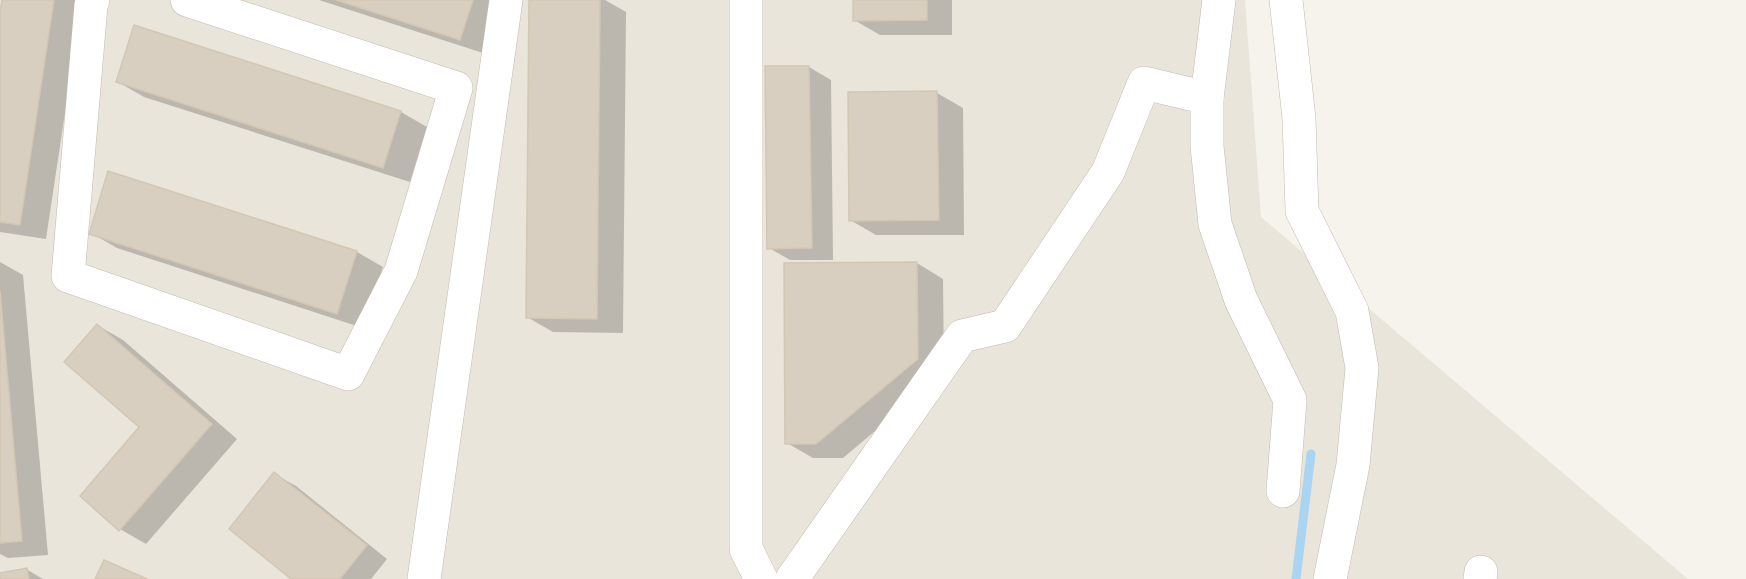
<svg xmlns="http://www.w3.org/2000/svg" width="1746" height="579" font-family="Commissioner,sans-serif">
<rect width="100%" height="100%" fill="#f6f3ec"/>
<path fill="#eae5da" d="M0,0H1245L1261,217L1688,579H0Z"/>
<g fill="#0003">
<path d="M3,0H85L80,13L46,239L0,232V21Z"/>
<path d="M319,0H503L486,54Z"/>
<path d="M530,0H605L626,12L623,333L553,332L527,317Z"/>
<path d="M854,0H952V35H880L854,20Z"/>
<path d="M135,27L401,112L427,127L410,182L144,97L118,82Z"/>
<path d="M809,67L831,80L833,260H790L769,248L767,68Z"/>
<path d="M937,93L963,108L964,235H876L850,220Z"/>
<path d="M109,173L357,252L383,267L363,328L117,248L91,233Z"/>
<path d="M0,262L23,275L48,555L8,558L0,554Z"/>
<path d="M917,263L943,279L944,373L843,458H813L787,443Z"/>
<path d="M97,325L123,340L237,439L146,544L120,529L141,427Z"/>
<path d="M274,474L296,486L387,559L371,579H294Z"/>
<path d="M26,569L43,579H0V575Z"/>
</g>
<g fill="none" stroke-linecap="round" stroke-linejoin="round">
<path stroke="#a9d4f2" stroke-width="9" d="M1296,579L1311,454"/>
</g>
<g fill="#d8cfc1" stroke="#d3c7b4" stroke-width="1.5">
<path d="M2,0H54L20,225L0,222V11Z"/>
<path d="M336,0H473L460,40Z"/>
<path d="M529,0H600L597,319L526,318Z"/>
<path d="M853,0H927V20L853,21Z"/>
<path d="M134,25L401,111L383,168L116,82Z"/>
<path d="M765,66H809L812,248L767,249Z"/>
<path d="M937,91L939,220L849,221L848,92Z"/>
<path d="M108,171L357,251L337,314L89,234Z"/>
<path d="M917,262L918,359L816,444H785L784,263Z"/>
<path d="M0,291L22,541L0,543Z"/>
<path d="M97,324L212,424L119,531L80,496L139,427L64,362Z"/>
<path d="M274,472L367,545L340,579H291L229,529Z"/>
<path d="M104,560L147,579H95Z"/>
<path d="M27,568L29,579H0V573Z"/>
</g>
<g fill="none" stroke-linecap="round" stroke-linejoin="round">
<defs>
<g id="minor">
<path d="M93,0L91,5L68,276L348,374L401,271L456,88L187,0"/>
<path d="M746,0V549L761,579"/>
<path d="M1219,0L1207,98V146L1215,224L1241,300L1290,400L1283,491"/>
<path d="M1286,0L1299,118L1302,211L1352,311L1362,368L1353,465L1330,579"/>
<path d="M424,579L506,0"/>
<path d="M792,579L962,336L1005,326L1108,172L1144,83L1207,98"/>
<path d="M1480,579L1481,572"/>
</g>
</defs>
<use href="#minor" stroke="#c2bbae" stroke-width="34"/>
<use href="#minor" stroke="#fff" stroke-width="33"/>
</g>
</svg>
